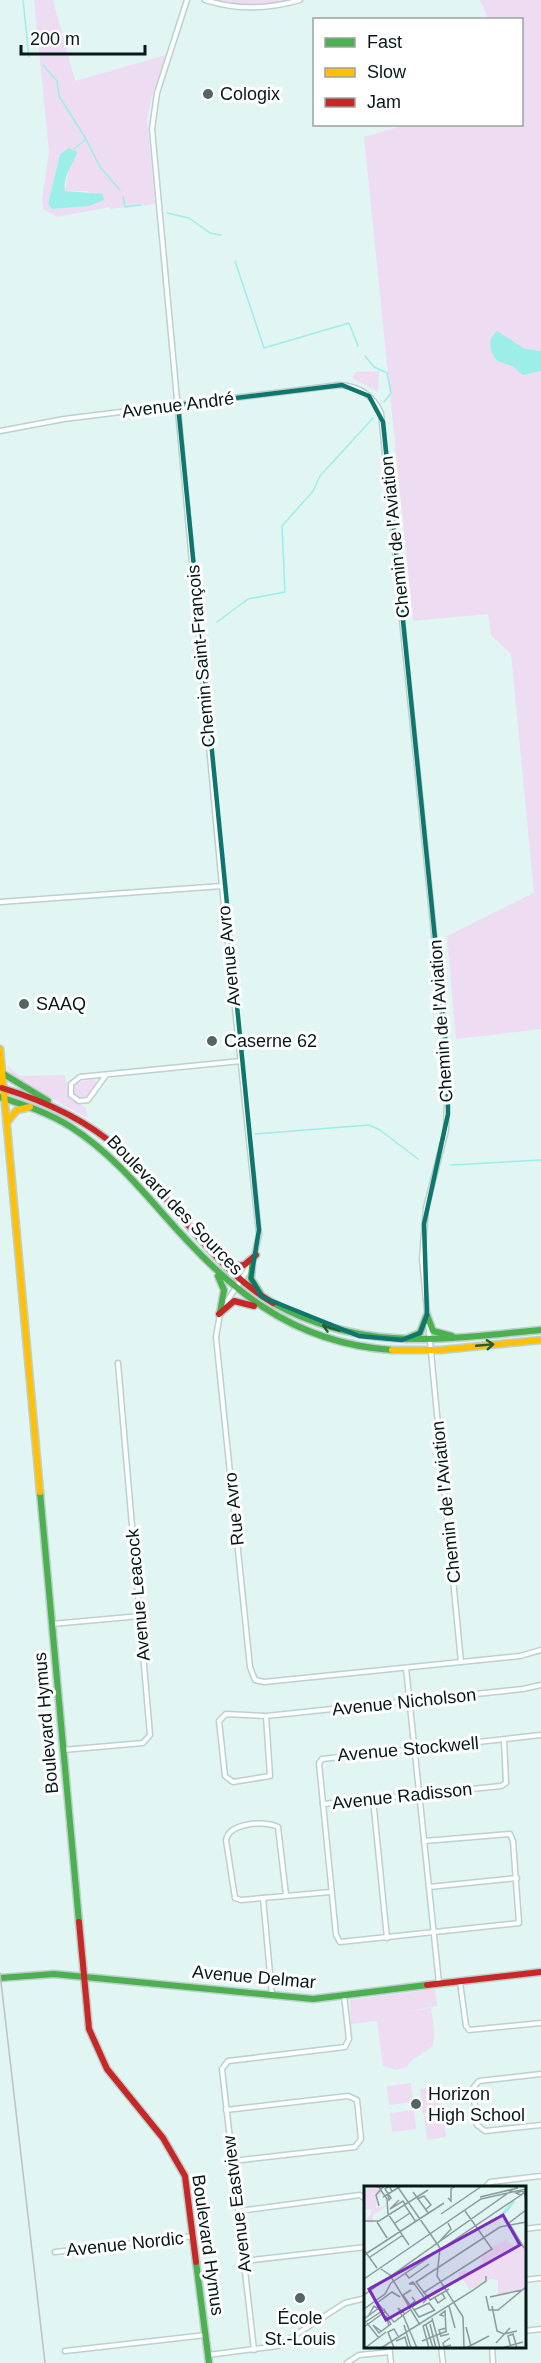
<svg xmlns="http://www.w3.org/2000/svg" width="541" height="2363" font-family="Arial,sans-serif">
<rect width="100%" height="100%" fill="#e1f5f3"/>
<g fill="#eeddf2" fill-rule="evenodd">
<path d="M34,0H53L75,81L166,55L152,96L147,120L155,204L110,209V207L57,217L43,209L42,199L49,152ZM60,154L76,158L70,163L65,191H87L104,200L89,206L55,209L48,204Z"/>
<path d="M205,0H300C269,9 236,7 205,0Z"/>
<path d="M480,0H541V1029L456,1039L447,936L534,893L511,654L491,635L488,614L413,621L364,137L405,125L522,124V20L488,19Z"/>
<path d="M379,371L378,392L352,378L356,372Z"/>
<path d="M7,1066L20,1076L65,1075L69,1097L86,1108L88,1118L12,1077Z"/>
<path d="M94,1079L99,1084C92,1093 87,1103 74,1095L75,1083Z"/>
<path d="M435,1989L437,2006L407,2012L431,2008C432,2017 437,2039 432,2046C426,2054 415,2054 407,2067L396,2070L383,2066L377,2021L351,2024L350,2000Z"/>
<path d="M411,2083L413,2102L389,2105L387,2086Z"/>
<path d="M439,2086L442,2111L423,2114L420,2089Z"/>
<path d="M414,2110L416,2129L392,2132L390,2113Z"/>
<path d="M443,2113L446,2137L427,2140L424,2116Z"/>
</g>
<g fill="#9befe8">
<path d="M69,148L77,152C74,165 63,173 65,191L103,194L104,200L89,206L52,209L48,204L60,154Z"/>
<path d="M497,331L525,349L541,351V371L523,375L512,366L497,361C489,351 487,340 497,331Z"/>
</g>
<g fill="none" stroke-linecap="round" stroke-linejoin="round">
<g stroke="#9befe8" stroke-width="1.5">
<path d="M23,0L29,57"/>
<path d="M43,65L57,81L59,96L86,139L100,167L120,190"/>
<path d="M74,149L85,140"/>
<path d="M123,197L125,207L141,205"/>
<path d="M167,213L189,218L210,233L221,235"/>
<path d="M235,261L264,348L349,323L358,346"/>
<path d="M365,356L374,367L387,373L391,393L384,402"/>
<path d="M217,622L248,599L285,592L282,526L313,491L320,476L373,418"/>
<path d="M255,1134L369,1125L380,1130L418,1159"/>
<path d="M451,1165L541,1160"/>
</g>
<defs>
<g id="street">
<path d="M187,0L157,93L152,129L222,886L259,1234L253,1262L223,1307"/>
<path d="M205,0C236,10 269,9 300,0"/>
<path d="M0,431L64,419L339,385C358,386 373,395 381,413L448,1071L446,1130L426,1208L422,1259L461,1662"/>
<path d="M0,902L222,886"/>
<path d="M106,1075L88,1100L79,1101L71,1095V1084L80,1077L241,1061"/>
<path d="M220,1314L216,1337L250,1667L255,1680L264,1682L520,1656L541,1650"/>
<path d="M52,1624L140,1616"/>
<path d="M406,1668L439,1983"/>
<path d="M266,1716L270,1776L233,1782L225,1776L219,1721L226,1714L266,1716L523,1689L541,1685"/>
<path d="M63,1750L143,1743L150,1735L118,1363"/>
<path d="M373,1799L387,1938"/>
<path d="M323,1804L501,1786L506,1783L504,1740"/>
<path d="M424,1841L510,1834L513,1841L519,1923L340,1942L336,1935L319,1763L322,1759L541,1735"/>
<path d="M429,1887L517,1878"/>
<path d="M286,1895L278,1827C265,1820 229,1823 226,1840L235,1898L241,1900L331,1892"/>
<path d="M263,1898L272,1995"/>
<path d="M460,1982L466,2026L469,2030L541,2023"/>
<path d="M541,2074L479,2081L473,2088L477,2125L485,2131L541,2125"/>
<path d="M226,2110L348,2096L357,2100L361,2139L355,2147L233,2161"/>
<path d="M485,2188L490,2182L541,2176"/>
<path d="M239,2211L360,2195L366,2199"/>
<path d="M524,2229L541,2227"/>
<path d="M55,2252L194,2236"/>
<path d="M244,2261L366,2247"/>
<path d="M524,2280L541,2278"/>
<path d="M524,2331L541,2329"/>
<path d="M389,2346L391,2363"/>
<path d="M441,2346L443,2363"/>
<path d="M492,2346L493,2363"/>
<path d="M254,2350L222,2069L228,2061L345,2047L349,2039L344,1995"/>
<path d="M65,2351L206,2335"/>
<path d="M208,2355L278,2346L345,2303L366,2298"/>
<path d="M347,2363L359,2355L390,2352"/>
</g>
<g id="fast">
<path d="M2,1073L48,1101"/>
<path d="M0,1097C25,1105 49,1113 71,1127C107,1150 136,1183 164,1215C229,1289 290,1343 392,1350"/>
<path d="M252,1265L251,1279L260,1293"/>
<path d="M218,1276L224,1290L220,1313"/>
<path d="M273,1303C363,1353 444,1339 541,1330"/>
<path d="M427,1315L433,1331L452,1336"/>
<path d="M406,1339L420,1333L426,1317"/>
<path d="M40,1492L79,1922"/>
<path d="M0,1978L54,1974L313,1999L427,1985"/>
<path d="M196,2262L209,2363"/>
</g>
<g id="slow">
<path d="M0,1049L40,1492"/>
<path d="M7,1122L17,1110L30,1107"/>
<path d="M392,1350H441L541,1340"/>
</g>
<g id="jam">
<path d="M2,1088C45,1101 85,1119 119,1149C173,1197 209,1265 273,1303"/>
<path d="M214,1250L235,1266L244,1265L256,1255"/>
<path d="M219,1314L234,1301L254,1306"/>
<path d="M79,1922L89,2029L107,2069L163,2138L185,2176L196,2262"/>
<path d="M427,1985L541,1972"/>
</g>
</defs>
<use href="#street" stroke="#bed0ce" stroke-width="7"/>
<use href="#fast" stroke="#bed0ce" stroke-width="9"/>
<use href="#slow" stroke="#bed0ce" stroke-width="9"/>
<use href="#jam" stroke="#bed0ce" stroke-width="9"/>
<use href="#street" stroke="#fafefd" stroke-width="4"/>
<use href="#fast" stroke="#4caf50" stroke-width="6"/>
<use href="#slow" stroke="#ffc107" stroke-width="6"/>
<use href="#jam" stroke="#c62828" stroke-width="6"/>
<path stroke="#bcc2c2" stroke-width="1.5" d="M0,1973L45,2363"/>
</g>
<defs><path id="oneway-shaft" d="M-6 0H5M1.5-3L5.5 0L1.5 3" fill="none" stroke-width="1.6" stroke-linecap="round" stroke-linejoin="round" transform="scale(1.5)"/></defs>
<g stroke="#265c31">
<use href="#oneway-shaft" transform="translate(331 1328) rotate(-163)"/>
<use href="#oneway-shaft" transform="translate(485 1345) rotate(-5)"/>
</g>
<path fill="none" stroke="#0f766e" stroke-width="4.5" stroke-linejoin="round" d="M342,385L369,396L383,422L447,1058L448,1114L424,1224L427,1315L420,1333L402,1340L359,1336L262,1297L251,1278L259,1230L178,405Z"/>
<g fill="#536664" stroke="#fff" stroke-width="2">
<circle cx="208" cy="94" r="6"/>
<circle cx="24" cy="1004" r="6"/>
<circle cx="212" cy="1041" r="6"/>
<circle cx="416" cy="2104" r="6"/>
<circle cx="300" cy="2298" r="6"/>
</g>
<g text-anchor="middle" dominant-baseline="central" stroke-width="6" stroke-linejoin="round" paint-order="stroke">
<g font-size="18" fill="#071917" stroke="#fff" text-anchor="start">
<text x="220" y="94">Cologix</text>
<text x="36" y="1004">SAAQ</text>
<text x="224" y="1041">Caserne 62</text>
<text x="428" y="2094">Horizon<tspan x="428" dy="21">High School</tspan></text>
<text x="300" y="2318" text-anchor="middle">École<tspan x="300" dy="21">St.-Louis</tspan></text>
</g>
<g font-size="18" fill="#071917" stroke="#fff">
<text transform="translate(178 405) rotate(-7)">Avenue André</text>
<text transform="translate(395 537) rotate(-96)">Chemin de l'Aviation</text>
<text transform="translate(201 656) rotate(-95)">Chemin Saint-François</text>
<text transform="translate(229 956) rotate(-96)">Avenue Avro</text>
<text transform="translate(441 1021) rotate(-94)">Chemin de l'Aviation</text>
<text transform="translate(175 1205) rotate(46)">Boulevard des Sources</text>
<text transform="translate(446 1502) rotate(-96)">Chemin de l'Aviation</text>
<text transform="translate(234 1509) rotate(-96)">Rue Avro</text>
<text transform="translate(138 1595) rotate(-95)">Avenue Leacock</text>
<text transform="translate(404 1702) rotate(-6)">Avenue Nicholson</text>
<text transform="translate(46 1723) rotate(-95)">Boulevard Hymus</text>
<text transform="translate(408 1749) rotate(-5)">Avenue Stockwell</text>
<text transform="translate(402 1796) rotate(-6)">Avenue Radisson</text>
<text transform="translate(254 1977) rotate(5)">Avenue Delmar</text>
<text transform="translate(237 2204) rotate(-97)">Avenue Eastview</text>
<text transform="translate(125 2244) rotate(-6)">Avenue Nordic</text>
<text transform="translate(208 2245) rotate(82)">Boulevard Hymus</text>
</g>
</g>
<g transform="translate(364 2186)">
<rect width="162" height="162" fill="#e1f5f3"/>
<path d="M6,1H14L18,7L13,11L12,22L26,18L9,29V37L0,36L7,28V23L0,24V5L3,8L1,4ZM156,53L160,62L162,60V100L159,103L134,109V94L127,93L106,104L94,87L100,84L105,87L118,78L117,72L128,61L142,54L150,61Z" fill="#eeddf2"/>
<path fill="none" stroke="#9befe8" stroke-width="3" d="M136,32L150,15"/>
<path fill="none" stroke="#8a9d9b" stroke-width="1.5" d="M14,0L23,13L24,28L45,59M33,0L76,62L73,90L99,131L100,162M162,3L160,6V7H159L157,9L152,7L158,5L160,6V7L161,10L162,9M49,6L65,28M24,9L25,14L27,12L21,3L25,0L28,5M19,11L37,0M116,11L154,2M84,12L87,15V3L91,0M53,13L60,10L67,19L61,24M35,14L26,23L39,15L41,18M40,18L52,36M15,20L12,9L20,0M77,28L118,0M0,35H15L64,4M13,36L23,52M31,37L46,27M74,57L87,43L84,37M160,62L145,37L162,24M0,64L13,82M0,69L80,17M6,71L39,49M17,83L26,89L56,139M41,87L45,92L65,78M0,93L117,13L162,3M50,98H45L49,96L62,114L59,117M85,103L66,114L52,96L136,41L162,36M47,104L39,109L46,119L51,115L48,111M59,107L128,63L101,25M0,109L154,0M122,110L125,124H134L162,101M126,111L158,104M71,112L74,117L81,112L78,107M60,113L48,121L55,131L71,124M12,115L30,136L46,124M13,117L28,106L36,111M85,120L91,142M128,120L133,145L140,148L153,145M0,123L21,108L27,97L157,9M50,124L65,117L71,125M5,129L10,120L18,125M39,129L53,162M38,130L34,122L41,128M80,130L76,129L81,125L82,145M68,132L76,162M0,133L15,122M0,137L21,123M3,137L15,152M66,138L72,162M40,139L47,162M62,139L69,162M0,141L22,125M102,141L107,160M82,142L75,144L77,150L85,148M17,145L9,139L15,147L27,138L22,130L25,140M86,152L79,157L80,161L87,159M32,155L41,151L44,162M58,155L83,145M132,157L146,142M1,162L22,146L18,149M17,162L108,105L122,95V90M30,162L24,146L30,143L34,150M65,162L59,140L69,134M102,162L125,150M138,162L159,156M147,162L144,150L149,148L153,162"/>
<path fill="#7b2cbf" fill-opacity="0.15" stroke="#7b2cbf" stroke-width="3" d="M139,29L156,59L22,134L5,103Z"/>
<rect width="162" height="162" fill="none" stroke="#071917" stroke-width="3"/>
</g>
<rect x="313" y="18" width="210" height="108" fill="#ffffff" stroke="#9ca3a2" stroke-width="1.5"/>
<rect x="325" y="38" width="30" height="9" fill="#4caf50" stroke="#9ca3a2" stroke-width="1.5"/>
<text x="367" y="48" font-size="18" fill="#071917">Fast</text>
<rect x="325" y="68" width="30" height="9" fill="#ffc107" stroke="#9ca3a2" stroke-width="1.5"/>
<text x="367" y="78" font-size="18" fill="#071917">Slow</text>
<rect x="325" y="98" width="30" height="9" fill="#c62828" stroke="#9ca3a2" stroke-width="1.5"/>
<text x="367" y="108" font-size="18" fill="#071917">Jam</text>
<path d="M21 45v9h124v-9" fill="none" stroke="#071917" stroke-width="3"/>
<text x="30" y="45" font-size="18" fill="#071917" stroke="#ffffff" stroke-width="4.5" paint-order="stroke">200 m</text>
</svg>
